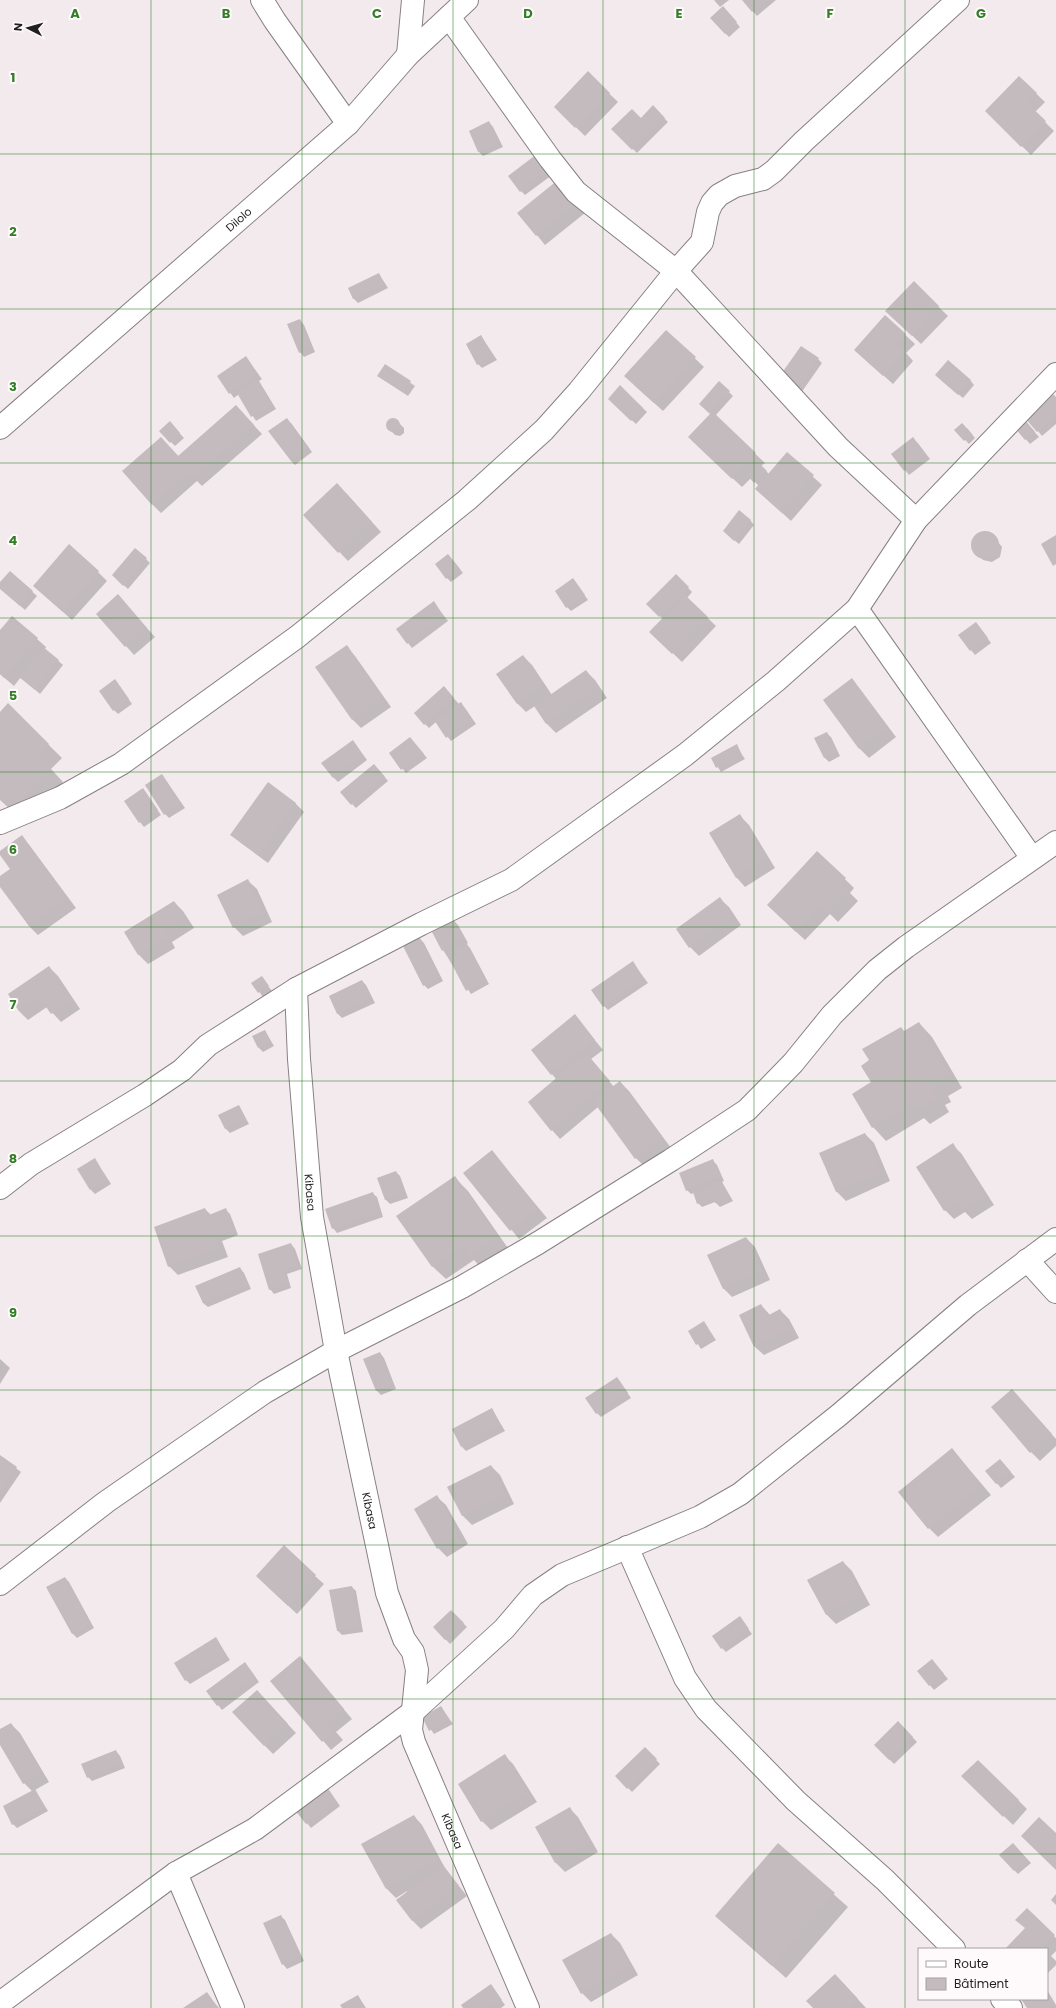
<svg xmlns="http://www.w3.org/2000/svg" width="1056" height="2008" font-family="Poppins,sans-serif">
<rect width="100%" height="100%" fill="#f3eaee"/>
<g fill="#0003">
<path d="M714,0H729L720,7Z"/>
<path d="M743,0H776L757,16Z"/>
<path d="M727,12L740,27L729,37L725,33Z"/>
<path d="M588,73L618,102L585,136L555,107Z"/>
<path d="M1019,77L1045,102L1035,112L1054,131L1031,155L986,111Z"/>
<path d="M653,107L668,122L637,153L613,129L641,119Z"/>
<path d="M489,122L493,127L503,147L483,156L479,152L470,132Z"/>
<path d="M537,156L552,175L525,195L521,191Z"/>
<path d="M567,190L585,213L545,245L519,213Z"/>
<path d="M379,274L388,288L358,303L353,298Z"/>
<path d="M914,283L948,316L921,344L887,311Z"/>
<path d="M886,317L915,344L906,353L913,361L893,384L865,359Z"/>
<path d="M300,320L304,325L315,352L304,357L300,352Z"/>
<path d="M666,331L704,367L663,411L634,385Z"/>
<path d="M481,336L497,360L482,368L478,364Z"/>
<path d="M246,358L262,379L259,381L276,409L256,421L239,394L234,398L218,376Z"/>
<path d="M818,359L822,363L801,393L784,382Z"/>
<path d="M385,365L415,386L408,396L378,376Z"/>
<path d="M941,380H970L974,385L963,398Z"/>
<path d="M620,387L647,412L636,424L609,399Z"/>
<path d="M729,392L733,396L715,416L765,463L761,466L769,474L787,453L822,485L791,521L756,489L759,486L751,478L742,487L698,446L711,414L705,408Z"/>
<path d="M1056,398V424L1042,436L1038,431Z"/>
<path d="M236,406L262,434L202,486L197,481L161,513L152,504L170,447L179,457Z"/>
<path d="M391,419L396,420L404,428V433L400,436L395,435L387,427L388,422Z"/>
<path d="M1025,421L1039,437L1030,444L1016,428Z"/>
<path d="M291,423L312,452L295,465L291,461Z"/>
<path d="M174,427L184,438L175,446L160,431Z"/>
<path d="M967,428L975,438L969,444L956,430Z"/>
<path d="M917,442L930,459L909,475L893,454Z"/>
<path d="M346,493L381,532L348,561L304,515Z"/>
<path d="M750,520L754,525L739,544L728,535Z"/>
<path d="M982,532L992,534L1002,547L1000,557L992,562L983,560L972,547L974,537Z"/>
<path d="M146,559L150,563L128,589L117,579Z"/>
<path d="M452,559L463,573L451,582L447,578Z"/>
<path d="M10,572L37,596L25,610L0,588V583Z"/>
<path d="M98,572L107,581L72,620L43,594Z"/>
<path d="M676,575L692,592L687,598L716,626L682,662L651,632L663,619L648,604Z"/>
<path d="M573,579L588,600L571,611L567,607Z"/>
<path d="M434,603L448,621L412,648L397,629Z"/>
<path d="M126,605L155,637L134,655L126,646Z"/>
<path d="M976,623L991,643L975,655L960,636Z"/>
<path d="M0,632L37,639L46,647L45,649L63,665L40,694L21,677L14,686L0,674Z"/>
<path d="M346,647L355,656L391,707L361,728L352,719Z"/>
<path d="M523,656L532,665L552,695L586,671L595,680L607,698L556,733L547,724L535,706L526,712L517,703Z"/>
<path d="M115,680L132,704L118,714L114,710Z"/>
<path d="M851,680L860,689L896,737L869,758L860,749L824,700Z"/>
<path d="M448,692L459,704H460L465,708L476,724L451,741L436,722L429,728L425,724Z"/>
<path d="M8,705L62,758L51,769L63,782L24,822L0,798V713Z"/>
<path d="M826,733L831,737L840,756L829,762L825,758L816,738Z"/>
<path d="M410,738L427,758L406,773L390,753Z"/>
<path d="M353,741L367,760L338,782L333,777Z"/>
<path d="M736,746L745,759L721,772L712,758Z"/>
<path d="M378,769L388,781L356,808L352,804Z"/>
<path d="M162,775L185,808L169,818L165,814Z"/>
<path d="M143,789L161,815L144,827L140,822Z"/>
<path d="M295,803L304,812L268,863L241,843L232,835Z"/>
<path d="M740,816L749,825L775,868L745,887L737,878L710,834Z"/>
<path d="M21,837L30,846L76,908L38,935L29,926L0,885V878L11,869L0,853Z"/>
<path d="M817,852L854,888L850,893L858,901L838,922L830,914L805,940L777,914Z"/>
<path d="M248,881L257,889L272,922L243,936L234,927Z"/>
<path d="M720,899L729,907L741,925L699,956L690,947Z"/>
<path d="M174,902L183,911L194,928L172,942L175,948L148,964L139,955L125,932Z"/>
<path d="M454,921L458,925L468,943L466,944L470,948L489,984L471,994L443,950Z"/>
<path d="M420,939L424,943L443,981L428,989L424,985Z"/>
<path d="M633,963L648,983L608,1010L604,1006Z"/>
<path d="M49,967L58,976L80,1009L61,1022L47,1007L28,1020L19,1011L9,995Z"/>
<path d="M261,977L272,991L263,997L253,983Z"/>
<path d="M362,981L366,985L375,1003L342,1018L338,1014L330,996Z"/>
<path d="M575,1016L603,1050L591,1059L614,1087L620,1082L629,1091L671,1148L645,1167L636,1158L598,1107L560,1139L552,1130L556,1079L532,1050Z"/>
<path d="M919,1023L932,1037L962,1088L948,1096L951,1102L945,1105L949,1112L930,1124L924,1118L886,1141L873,1127L854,1094L872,1083L905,1032Z"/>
<path d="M265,1031L274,1046L263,1052L259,1048Z"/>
<path d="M239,1106L249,1124L230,1133L225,1128Z"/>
<path d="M865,1134L874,1143L890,1181L846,1201L837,1192L821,1153Z"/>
<path d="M952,1145L961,1153L994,1205L972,1219L965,1212L954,1219L945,1210Z"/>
<path d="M492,1152L547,1218L519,1239L465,1173Z"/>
<path d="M95,1159L111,1184L95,1194L91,1190Z"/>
<path d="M712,1160L717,1165L724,1181L722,1182L733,1201L720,1207L715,1202L702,1207L698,1203L694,1193L691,1194L687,1190Z"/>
<path d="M396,1172L400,1176L408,1198L390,1204L386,1200L378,1178Z"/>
<path d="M455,1178L468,1191L510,1251L483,1270L474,1260L446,1279L432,1266Z"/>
<path d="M372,1193L377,1197L383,1217L337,1233L333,1228Z"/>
<path d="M205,1209L211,1215L226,1210L230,1214L238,1235L222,1241L228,1257L178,1275L169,1266Z"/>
<path d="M746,1238L755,1247L770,1280L732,1297L723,1288Z"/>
<path d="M291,1244L295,1249L302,1269L287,1274L291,1288L274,1294L270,1289Z"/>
<path d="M240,1268L244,1273L251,1289L208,1307L203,1303L197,1286Z"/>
<path d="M761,1305L770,1315L780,1310L789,1319L799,1338L764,1355L755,1347Z"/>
<path d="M704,1323L716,1340L701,1349L690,1332Z"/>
<path d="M380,1353L384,1358L396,1389L381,1395L377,1391Z"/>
<path d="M0,1359L10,1368L0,1384Z"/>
<path d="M617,1378L631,1398L601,1417L597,1413Z"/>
<path d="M1012,1390L1056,1439V1446L1040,1461L1031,1452Z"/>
<path d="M492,1409L505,1431L466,1451L462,1447Z"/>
<path d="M952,1449L991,1495L938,1537L929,1528Z"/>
<path d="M0,1456L21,1472L0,1503Z"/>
<path d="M1000,1460L1015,1477L1001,1488L986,1471Z"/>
<path d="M491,1466L500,1475L514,1504L472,1525L463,1516L448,1487Z"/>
<path d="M437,1497L446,1505L468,1544L447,1557L438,1548Z"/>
<path d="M843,1562L852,1571L870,1605L836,1624L827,1615L808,1581Z"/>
<path d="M315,1576L324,1584L297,1614L266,1585Z"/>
<path d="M65,1578L69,1582L94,1628L77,1638L73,1634L48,1588Z"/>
<path d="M352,1587L356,1591L363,1632L342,1635L338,1631L330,1591Z"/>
<path d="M451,1611L467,1627L450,1644L434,1627Z"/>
<path d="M740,1618L752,1634L726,1652L722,1648Z"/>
<path d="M215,1638L230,1660L190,1684L186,1680Z"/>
<path d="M300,1657L352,1719L336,1732L343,1740L331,1750L272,1681Z"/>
<path d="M936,1665L948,1679L934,1690L918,1671Z"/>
<path d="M249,1668L259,1682L222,1710L207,1691Z"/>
<path d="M265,1700L296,1733L273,1754L264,1745Z"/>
<path d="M441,1707L453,1724L434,1734L423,1718Z"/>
<path d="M898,1722L917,1742L894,1764L875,1745Z"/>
<path d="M11,1724L20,1733L49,1782L35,1790L48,1811L17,1828L13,1824L32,1791L24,1783L0,1743V1731Z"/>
<path d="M645,1748L660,1764L632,1792L616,1776Z"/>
<path d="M116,1751L120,1756L125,1768L92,1781L88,1777Z"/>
<path d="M504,1755L513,1764L537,1802L491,1830L482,1821Z"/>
<path d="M963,1776L1018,1800L1027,1809L1013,1825Z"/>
<path d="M327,1787L340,1806L311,1828L292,1805Z"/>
<path d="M570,1809L578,1817L598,1852L565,1872L556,1863L537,1828Z"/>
<path d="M414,1816L422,1825L446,1870L467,1896L421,1929L412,1920L407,1891L396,1898L387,1889L363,1844Z"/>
<path d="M778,1845L848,1907L786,1978L716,1916Z"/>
<path d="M1017,1848L1031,1863L1018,1874L1014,1870Z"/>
<path d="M1027,1909L1056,1938V1951L1051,1956L1056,1961V1965L1047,1974V1949H1006L1026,1929Z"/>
<path d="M280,1916L285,1920L304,1961L287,1969L283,1964Z"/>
<path d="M611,1934L620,1943L638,1975L591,2002L582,1993Z"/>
<path d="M844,1984L866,2008H814Z"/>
<path d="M491,1986L505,2005L501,2008H464Z"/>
<path d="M1047,1990L1056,2005V2008H1028L1022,1999H1047Z"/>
<path d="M207,1994L219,2008H185Z"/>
<path d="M358,1996L366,2008H343Z"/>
</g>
<g fill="#c3bbbe">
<path d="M742,0H767L752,12Z"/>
<path d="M723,6L737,22L725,34L710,18Z"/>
<path d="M588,71L610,93L575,128L554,107Z"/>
<path d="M1019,76L1037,93L1027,103L1046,121L1021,147L985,111Z"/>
<path d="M653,105L665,118L632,150L611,129L632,109L641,118Z"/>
<path d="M489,121L499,143L478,152L469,131Z"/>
<path d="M537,154L549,170L520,192L508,176Z"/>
<path d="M558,180L577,204L536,236L517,213Z"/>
<path d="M379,273L384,284L353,299L348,288Z"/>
<path d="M914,281L939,306L912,336L885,311Z"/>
<path d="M885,315L906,334L897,345L905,351L883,376L854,350Z"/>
<path d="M300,319L312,347L299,353L287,324Z"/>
<path d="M666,330L696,357L654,403L624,376Z"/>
<path d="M481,335L493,356L477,365L466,344Z"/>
<path d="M801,346L819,358L797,390L779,377Z"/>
<path d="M246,356L258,374L229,394L217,376Z"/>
<path d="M948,360L971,380L958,395L935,375Z"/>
<path d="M385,364L411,381L404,393L377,376Z"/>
<path d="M258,380L273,405L251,417L237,393Z"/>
<path d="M719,381L730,391L712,411L756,453L732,479L688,437L710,414L699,404Z"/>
<path d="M620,385L643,408L631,421L608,399Z"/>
<path d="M1053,394L1056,397V416L1037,432L1025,418Z"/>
<path d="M236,405L254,425L192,478L188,473L152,505L122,471L161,437L178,456Z"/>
<circle cx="393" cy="425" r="7"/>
<path d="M287,418L309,448L291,461L268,431Z"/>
<path d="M1025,420L1035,432L1025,440L1015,428Z"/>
<path d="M170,421L180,433L170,443L159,431Z"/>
<path d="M962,423L972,434L964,441L954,430Z"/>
<path d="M913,437L926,455L904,471L891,454Z"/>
<path d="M787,452L814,475L782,513L755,489Z"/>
<path d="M760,464L767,471L754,483L747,475Z"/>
<path d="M337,483L372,522L338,553L303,515Z"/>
<path d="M739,510L751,520L734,541L723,531Z"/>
<circle cx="985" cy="545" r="14"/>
<path d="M1056,535V564L1053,566L1041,544Z"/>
<path d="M69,544L99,571L63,612L33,586Z"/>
<path d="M135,548L147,558L123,586L112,575Z"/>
<path d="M448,554L460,569L446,579L435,564Z"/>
<path d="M10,571L33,591L20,606L0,589V582Z"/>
<path d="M676,574L689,587L659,617L646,604Z"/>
<path d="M573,578L585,595L566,608L555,591Z"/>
<path d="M118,594L147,628L125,647L96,614Z"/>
<path d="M685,595L708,617L672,654L649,632Z"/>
<path d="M434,601L444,617L407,644L396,629Z"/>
<path d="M12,616L38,638L4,678L0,674V630Z"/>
<path d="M976,622L988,638L970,651L958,635Z"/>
<path d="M347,645L383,698L352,720L315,667Z"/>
<path d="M43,647L59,660L35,690L19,677Z"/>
<path d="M523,655L544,685L517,704L496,674Z"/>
<path d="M586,670L598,688L546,724L534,706Z"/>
<path d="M852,678L888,728L859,749L823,700Z"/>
<path d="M115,679L129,699L113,711L99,691Z"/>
<path d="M444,686L454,698L424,725L414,713Z"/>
<path d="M461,702L472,720L446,738L434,720Z"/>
<path d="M8,703L49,744L39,755L51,768L10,809L0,800V712Z"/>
<path d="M827,732L837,752L824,758L814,738Z"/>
<path d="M410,737L424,754L401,770L389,753Z"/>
<path d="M353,740L363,755L333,778L321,763Z"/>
<path d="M737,744L742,755L716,768L711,758Z"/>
<path d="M374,764L385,777L351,805L340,792Z"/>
<path d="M162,774L181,803L164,815L145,785Z"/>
<path d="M268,782L296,803L258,855L230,835Z"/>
<path d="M143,788L158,810L139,823L124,801Z"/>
<path d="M740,814L767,859L736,878L709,833Z"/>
<path d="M22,835L67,898L29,926L0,887V876L10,869L0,855V851Z"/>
<path d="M817,851L846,878L841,884L850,891L828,914L820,906L796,932L767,905Z"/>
<path d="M248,879L264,913L233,928L217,895Z"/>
<path d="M720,897L733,916L689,948L676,929Z"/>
<path d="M174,901L186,919L164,933L167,938L138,955L124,932Z"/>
<path d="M454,920L464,938L442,951L432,932Z"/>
<path d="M420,938L440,977L423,986L403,946Z"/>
<path d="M466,942L486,980L466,991L446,953Z"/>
<path d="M633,961L644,979L603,1007L591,990Z"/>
<path d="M49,966L72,1000L51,1014L39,997L19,1011L8,994Z"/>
<path d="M262,976L269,986L258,993L251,983Z"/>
<path d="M362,980L371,998L337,1014L329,996Z"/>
<path d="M575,1014L595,1040L551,1075L531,1050Z"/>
<path d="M919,1022L950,1074L935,1083L939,1088L933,1092L937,1099L916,1111L911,1105L872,1128L852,1094L871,1082L861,1066L869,1060L862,1049L901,1027L904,1031Z"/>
<path d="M265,1030L271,1042L258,1048L252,1036Z"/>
<path d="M586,1053L610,1081L551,1131L528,1102Z"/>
<path d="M620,1081L663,1138L635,1159L593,1101Z"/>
<path d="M239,1105L246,1119L225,1129L218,1115Z"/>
<path d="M865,1133L882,1172L836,1192L819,1153Z"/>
<path d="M953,1143L986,1196L962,1211L957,1203L944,1211L916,1167Z"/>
<path d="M492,1150L538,1208L510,1231L463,1173Z"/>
<path d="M95,1158L107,1180L90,1190L77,1169Z"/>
<path d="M713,1159L720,1177L686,1191L679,1173Z"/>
<path d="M396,1171L404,1193L385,1200L377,1178Z"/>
<path d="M455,1176L498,1237L469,1257L462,1246L432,1267L396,1216Z"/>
<path d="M721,1180L729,1197L715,1203L712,1197L697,1204L693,1192Z"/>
<path d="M373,1192L380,1212L332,1229L325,1209Z"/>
<path d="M205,1208L220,1248L168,1267L154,1227Z"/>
<path d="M226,1208L235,1230L217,1237L209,1215Z"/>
<path d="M746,1237L762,1271L723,1289L707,1255Z"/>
<path d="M291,1243L298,1265L283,1270L288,1284L269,1290L258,1254Z"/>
<path d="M240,1267L247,1285L203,1303L195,1286Z"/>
<path d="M761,1304L767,1316L780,1309L791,1329L754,1347L739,1315Z"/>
<path d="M704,1321L713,1336L696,1345L688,1331Z"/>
<path d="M380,1352L393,1385L376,1391L363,1359Z"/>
<path d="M617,1377L628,1393L596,1414L585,1398Z"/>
<path d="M1012,1389L1052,1434L1030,1453L991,1407Z"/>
<path d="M492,1408L501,1426L461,1447L452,1429Z"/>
<path d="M952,1448L982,1486L928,1529L898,1492Z"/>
<path d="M0,1455L17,1467L0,1492Z"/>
<path d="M1000,1459L1011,1472L996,1484L985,1471Z"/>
<path d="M491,1465L506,1495L462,1516L447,1487Z"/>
<path d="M437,1495L460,1535L437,1549L414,1509Z"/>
<path d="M284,1545L316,1575L288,1606L256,1576Z"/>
<path d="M843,1561L862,1596L826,1615L807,1580Z"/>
<path d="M65,1577L91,1624L72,1634L46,1587Z"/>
<path d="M352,1586L360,1628L337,1631L329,1590Z"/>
<path d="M451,1610L464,1623L445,1640L433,1627Z"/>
<path d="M740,1616L749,1629L721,1649L712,1636Z"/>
<path d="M216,1637L227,1656L185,1681L174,1663Z"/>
<path d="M300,1656L344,1709L328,1723L335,1731L322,1742L270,1681Z"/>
<path d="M932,1659L944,1674L929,1686L917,1671Z"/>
<path d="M245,1662L256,1678L217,1706L206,1691Z"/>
<path d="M257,1690L288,1724L264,1746L232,1712Z"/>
<path d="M441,1706L449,1719L429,1731L422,1717Z"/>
<path d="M898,1721L913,1737L889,1760L874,1745Z"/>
<path d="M11,1723L41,1773L23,1784L0,1745V1729Z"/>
<path d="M645,1747L657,1759L627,1789L615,1776Z"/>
<path d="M116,1750L121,1764L87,1778L81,1764Z"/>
<path d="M505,1754L528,1792L481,1822L458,1784Z"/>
<path d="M978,1760L1019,1800L1003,1817L961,1776Z"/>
<path d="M322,1782L336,1801L306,1824L291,1805Z"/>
<path d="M35,1789L45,1807L12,1825L3,1806Z"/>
<path d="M570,1807L590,1843L555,1863L535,1827Z"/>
<path d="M414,1815L439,1860L386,1889L361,1844Z"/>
<path d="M1039,1817L1056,1833V1870L1021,1836Z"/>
<path d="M778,1843L835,1893L772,1966L715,1916Z"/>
<path d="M1013,1843L1027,1859L1014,1871L999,1855Z"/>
<path d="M443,1865L459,1886L412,1921L396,1900Z"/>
<path d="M1056,1894V1905L1051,1900Z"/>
<path d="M1027,1908L1055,1935L1043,1946L1045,1949H1005L1025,1928L1015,1920Z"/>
<path d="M281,1915L301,1956L282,1965L263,1923Z"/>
<path d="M611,1933L630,1966L581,1994L562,1960Z"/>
<path d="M835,1974L858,1999L849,2008H813L806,2001Z"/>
<path d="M491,1984L502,2000L490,2008H463L461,2005Z"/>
<path d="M1047,1991L1054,2002L1045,2008H1027L1021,1999H1047Z"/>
<path d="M207,1992L218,2008H183Z"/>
<path d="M358,1995L365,2008H342L340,2005Z"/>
</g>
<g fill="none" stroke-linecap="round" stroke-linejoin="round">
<defs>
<g id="minor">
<path d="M262,0L275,21L348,124"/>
<path d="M449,17L550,159L576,192L676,271L838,447L916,520"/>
<path d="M408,55L413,0"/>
<path id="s1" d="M0,428L348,124L408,55L467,0"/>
<path d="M857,609L1032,858"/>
<path d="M0,823L60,798L121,764L297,637L467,500L544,430L579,391L676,271L702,242L708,212L712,203L719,195L735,186L763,179L774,171L804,141L958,0"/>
<path id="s2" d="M296,989L299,1059L312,1217L336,1351L387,1593L404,1639L413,1652L417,1670L411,1730L414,1742L528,2008"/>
<path d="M0,1188L31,1164L145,1095L182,1070L208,1045L296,989L421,924L511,880L685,755L776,681L857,609L916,520L1056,374"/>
<path d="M1027,1260L1056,1292"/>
<path d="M627,1547L685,1678L706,1709L796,1801L885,1880L954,1949"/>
<path d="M0,1584L106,1502L265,1392L336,1351L462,1287L538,1243L671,1160L747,1110L793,1063L832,1015L877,970L906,947L1056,842"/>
<path d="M176,1873L233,2008"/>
<path d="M1002,1999L1011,2008"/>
<path d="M0,2003L176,1873L255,1829L414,1711L504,1629L533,1595L562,1575L700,1517L740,1494L839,1415L968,1305L1056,1239"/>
</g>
</defs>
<use href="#minor" stroke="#888083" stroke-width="24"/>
<use href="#minor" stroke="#fff" stroke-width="22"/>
</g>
<path fill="none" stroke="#317e26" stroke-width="1" stroke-opacity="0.55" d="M151,0V2008M302,0V2008M453,0V2008M603,0V2008M754,0V2008M905,0V2008M0,154H1056M0,309H1056M0,463H1056M0,618H1056M0,772H1056M0,927H1056M0,1081H1056M0,1236H1056M0,1390H1056M0,1545H1056M0,1699H1056M0,1854H1056"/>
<g text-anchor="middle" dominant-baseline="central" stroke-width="4" stroke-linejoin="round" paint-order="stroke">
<g font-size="11" fill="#221f20" stroke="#fef9fb">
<text stroke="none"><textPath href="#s1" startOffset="317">Dilolo</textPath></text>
<text stroke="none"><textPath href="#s2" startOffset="204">Kibasa</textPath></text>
<text stroke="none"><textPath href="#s2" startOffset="528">Kibasa</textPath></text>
<text stroke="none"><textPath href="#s2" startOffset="865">Kibasa</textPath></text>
</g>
</g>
<g font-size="13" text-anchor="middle" font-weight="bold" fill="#317e26" stroke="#fef9fb" stroke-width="4" stroke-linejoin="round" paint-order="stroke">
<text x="75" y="18">A</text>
<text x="226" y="18">B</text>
<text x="377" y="18">C</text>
<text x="528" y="18">D</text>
<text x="679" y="18">E</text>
<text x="830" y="18">F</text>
<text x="981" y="18">G</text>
<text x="13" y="82">1</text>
<text x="13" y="236">2</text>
<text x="13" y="391">3</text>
<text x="13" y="545">4</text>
<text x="13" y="700">5</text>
<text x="13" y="854">6</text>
<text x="13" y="1009">7</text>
<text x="13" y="1163">8</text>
<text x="13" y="1317">9</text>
</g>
<rect x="918" y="1948" width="130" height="52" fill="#fef9fb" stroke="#a6a2a3"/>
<rect x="926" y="1961" width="20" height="6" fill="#ffffff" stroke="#a6a2a3"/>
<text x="954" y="1968" font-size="12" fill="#221f20">Route</text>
<rect x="926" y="1978" width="20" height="12" fill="#c3bbbe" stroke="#a6a2a3"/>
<text x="954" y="1988" font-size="12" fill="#221f20">Bâtiment</text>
<g transform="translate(28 28) rotate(276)" stroke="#fef9fb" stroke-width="3" paint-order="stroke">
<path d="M0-3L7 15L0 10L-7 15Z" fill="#221f20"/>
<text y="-6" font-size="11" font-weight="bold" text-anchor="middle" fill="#221f20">N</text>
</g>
</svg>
